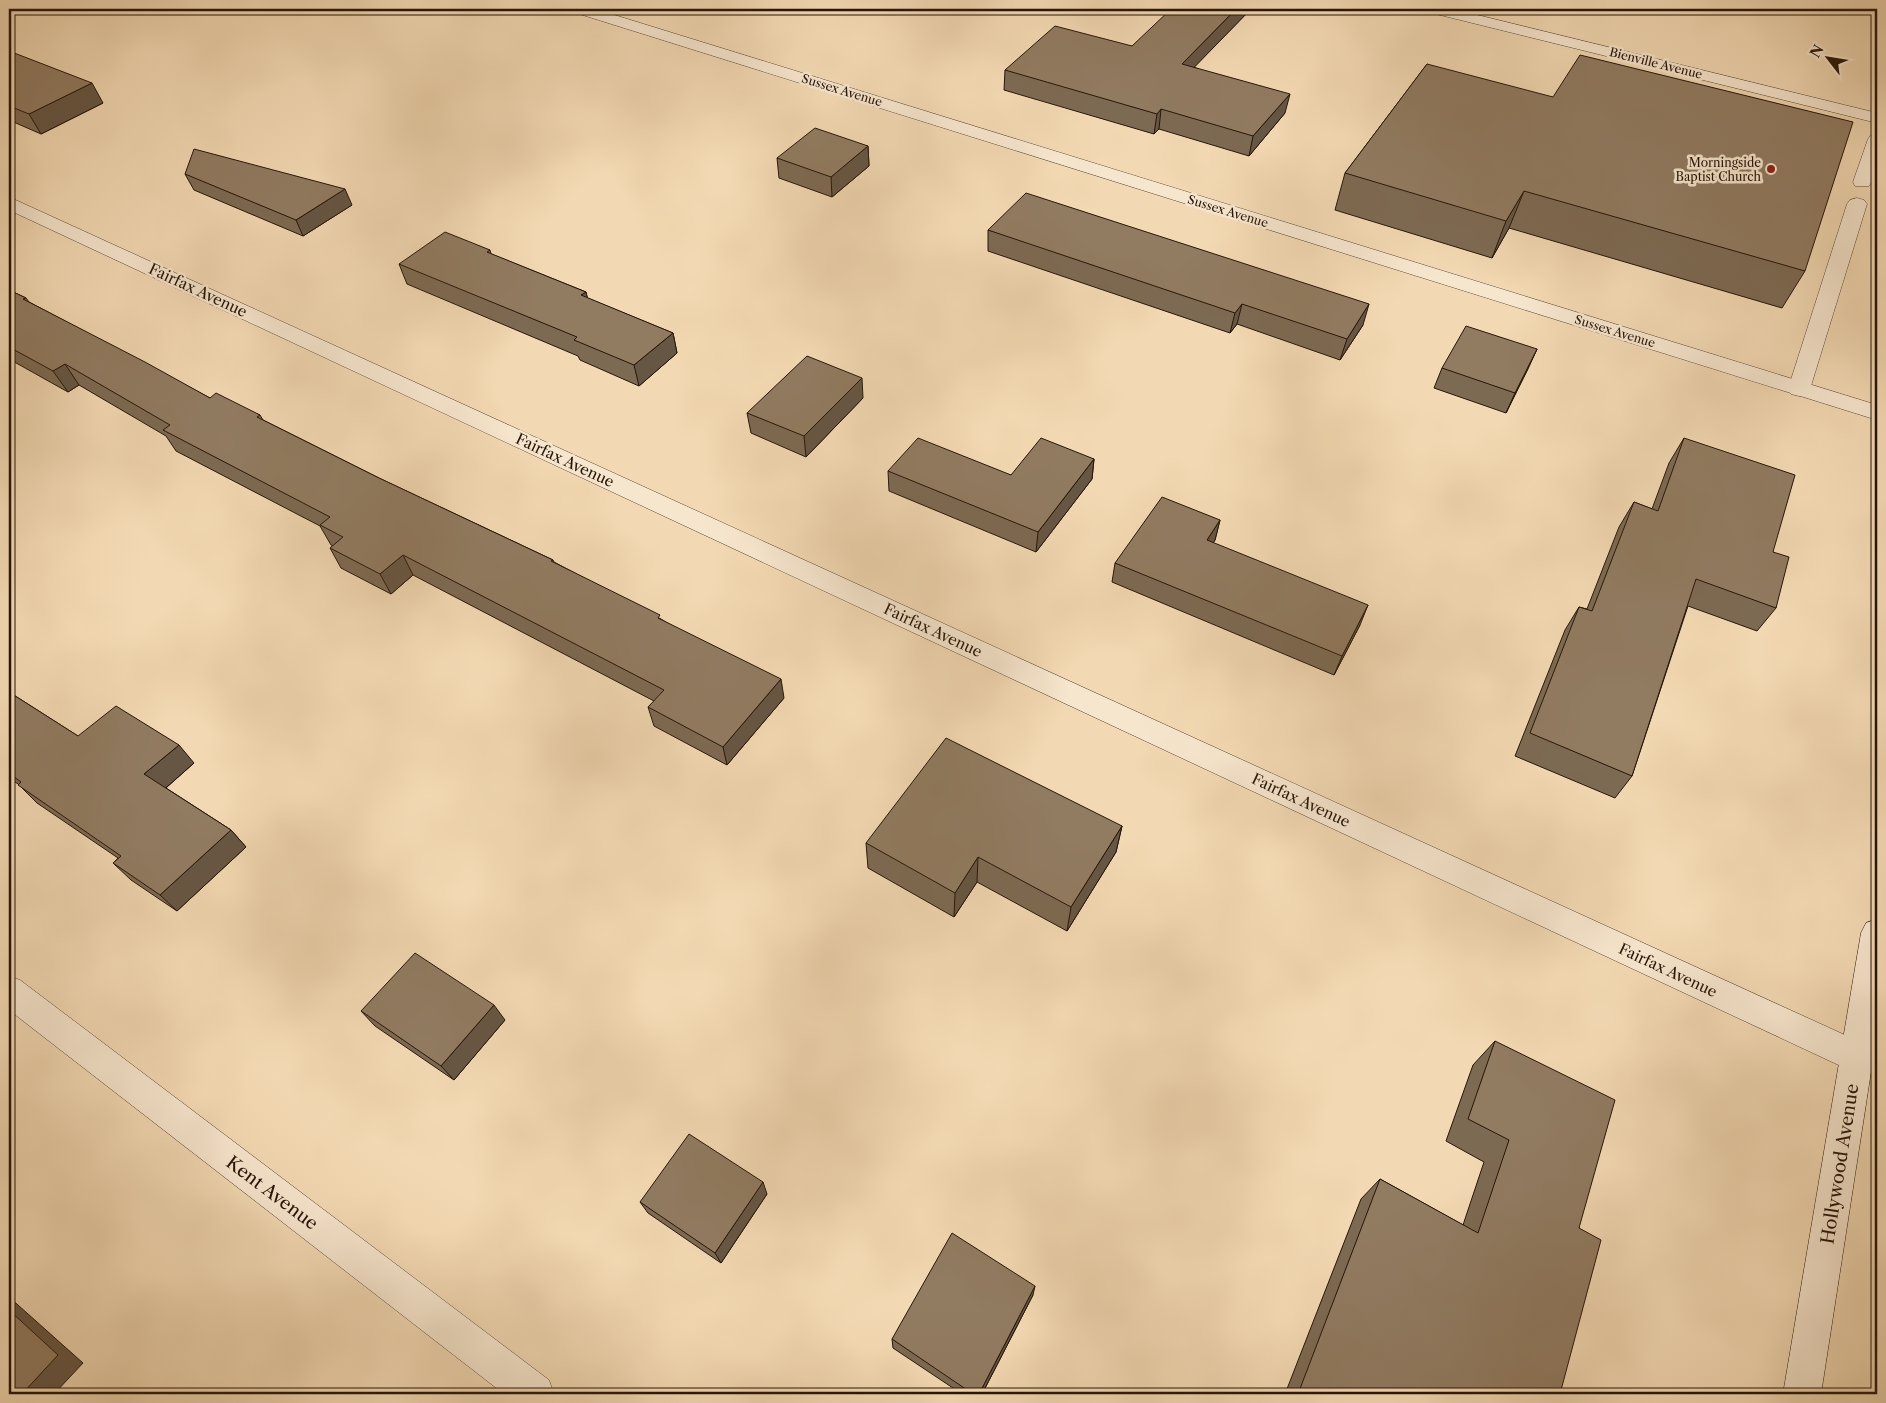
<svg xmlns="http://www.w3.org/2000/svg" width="1886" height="1403" font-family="'Libre Caslon Text',serif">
<rect width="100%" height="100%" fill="#f3d9b3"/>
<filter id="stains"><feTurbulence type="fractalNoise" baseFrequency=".004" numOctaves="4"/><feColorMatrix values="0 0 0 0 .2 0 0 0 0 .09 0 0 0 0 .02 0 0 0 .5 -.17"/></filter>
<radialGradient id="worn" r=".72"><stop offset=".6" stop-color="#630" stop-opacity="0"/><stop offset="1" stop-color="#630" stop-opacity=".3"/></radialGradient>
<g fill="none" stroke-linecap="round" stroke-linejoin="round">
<defs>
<g id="lane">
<path d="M1877,134C1878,151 1879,171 1869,186H1855L1853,182L1868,139L1871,135Z"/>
<path d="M1857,198L1864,200L1867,204L1810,389L1807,394L1799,396L1791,394L1788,389L1847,204L1850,200Z"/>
</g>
<g id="street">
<path d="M571,9H595L1877,405V420L573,12Z"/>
<path d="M1426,9H1453L1877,113V123L1428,12Z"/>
<path d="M9,197L1869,1046L1874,1057L1869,1068L1857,1073L1845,1068L9,210Z"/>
<path d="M9,976L20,980L549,1380L554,1394H504L9,1010Z"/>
</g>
<path id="secondary" d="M1877,919V1033L1821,1394H1783L1861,933L1866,923Z"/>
</defs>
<use href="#lane" stroke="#594634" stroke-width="1"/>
<use href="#street" stroke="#594634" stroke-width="1"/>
<use href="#secondary" stroke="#261509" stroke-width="1"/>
<use href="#lane" fill="#f7e6ce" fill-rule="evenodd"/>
<use href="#street" fill="#f7e6ce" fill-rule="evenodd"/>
<use href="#secondary" fill="#f7e6ce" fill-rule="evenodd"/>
</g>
<g fill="#7d6a53" stroke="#261509">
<path d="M1251,9L1194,67L1285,113L1249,156L1159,129L1154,134L1004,90L1005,70L1132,46Z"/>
<path d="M9,51L103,103L41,134L9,120Z"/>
<path d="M1427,64L1805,271L1782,308L1509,228L1492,258L1335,210L1345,173Z"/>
<path d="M868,146L869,166L832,197L779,178L777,158Z"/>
<path d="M185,174L352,205L303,236L194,190Z"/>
<path d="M988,230L1363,325L1340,360L1237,324L1230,333L988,251Z"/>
<path d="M490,250L491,254L586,292L587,298L673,333L677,353L639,386L580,360L578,356L407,284L399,264Z"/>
<path d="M9,290L26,298L29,302L210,398L260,415L263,420L379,478L553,560L554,562L661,619L784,698L727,765L654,726L648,707L654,701L413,575L391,594L341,568L330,548L333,546L331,545L320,526L176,451L166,436L79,385L68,392L9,359Z"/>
<path d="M1537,349L1506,413L1434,388L1442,368Z"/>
<path d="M863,398L806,457L751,433L747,413Z"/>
<path d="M1684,438L1773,552L1776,608L1757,631L1688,606L1632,776L1615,798L1515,756L1565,630L1579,607L1587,609L1619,527L1634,502L1652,509L1669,463Z"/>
<path d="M1094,459L1092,479L1036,552L889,491L888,471L1011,475Z"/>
<path d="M1220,520L1215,540L1213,543L1360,625L1334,675L1112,582L1115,563Z"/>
<path d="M9,692L78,736L194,763L166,788L231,830L246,847L177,911L131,880L113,863L118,858L37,803L18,784L9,778Z"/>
<path d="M1122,826L1116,852L1067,931L977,882L954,917L868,868L866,843Z"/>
<path d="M361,1011L505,1020L454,1080L375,1026Z"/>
<path d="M1495,1041L1579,1228L1560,1394H1285L1361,1199L1380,1179L1463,1225L1484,1162L1446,1141L1473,1065Z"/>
<path d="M767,1194L721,1263L648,1213L640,1202Z"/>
<path d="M1033,1295L982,1394H962L893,1348L892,1339Z"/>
</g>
<g fill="#665644" stroke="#261509">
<path d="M1236,9H1251L1179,83L1182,64Z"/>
<path d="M92,83L103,103L41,134L29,114Z"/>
<path d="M1290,94L1285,113L1249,156L1253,136Z"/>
<path d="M1161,109L1159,129L1154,134L1157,114Z"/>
<path d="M868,146L869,166L832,197L831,177Z"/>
<path d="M345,189L352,205L303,236L296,220Z"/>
<path d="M1524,191L1509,228L1492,258L1506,221Z"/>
<path d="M586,292L591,312L581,295Z"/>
<path d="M1242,304L1237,324L1230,333L1235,313Z"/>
<path d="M1369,304L1363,325L1340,360L1347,339Z"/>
<path d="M673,333L677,353L639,386L634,365Z"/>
<path d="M1537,349L1528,369L1506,413L1515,393Z"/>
<path d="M65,364L79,385L68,392L53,371Z"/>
<path d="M862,378L863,398L806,457L804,436Z"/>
<path d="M1094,459L1092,479L1036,552L1038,532Z"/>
<path d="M1220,520L1215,540L1202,560L1207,540Z"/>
<path d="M403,555L413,575L391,594L380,574Z"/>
<path d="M1368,605L1360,625L1334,675L1342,656Z"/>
<path d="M781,679L784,698L727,765L723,747Z"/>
<path d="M179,745L194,763L161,792L144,774Z"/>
<path d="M1122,826L1116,852L1067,931L1071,907Z"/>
<path d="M231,830L246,847L177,911L160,895Z"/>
<path d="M978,857L977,882L954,917L955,893Z"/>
<path d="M494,1005L505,1020L454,1080L441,1066Z"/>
<path d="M763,1182L767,1194L721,1263L715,1253Z"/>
<path d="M1035,1286L1033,1295L982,1394H979Z"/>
<path d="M9,1297L83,1363L54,1394H22L9,1310Z"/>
</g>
<g fill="#917b61" stroke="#261509">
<path d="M1171,9H1236L1182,64L1290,94L1253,136L1161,109L1157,114L1005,70L1055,26L1132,46Z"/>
<path d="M9,51L92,83L29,114L9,106Z"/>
<path d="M1580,55L1853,122L1805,271L1524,191L1506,221L1345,173L1427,64L1553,97Z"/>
<path d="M815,128L868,146L831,177L777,158Z"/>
<path d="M194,149L345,189L296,220L185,174Z"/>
<path d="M1026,193L1369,304L1347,339L1242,304L1235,313L988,230Z"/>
<path d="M445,232L490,250L487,252L586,292L581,295L673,333L634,365L574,340L577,337L399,264Z"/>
<path d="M9,290L26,298L23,299L145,362L210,398L216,393L260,415L257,417L379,478L553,560L551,561L660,615L658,618L781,679L723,747L648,707L664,690L403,555L380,574L330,548L343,537L320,525L330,517L163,430L170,425L65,364L53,371L9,347Z"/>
<path d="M1466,326L1537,349L1515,393L1442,368Z"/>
<path d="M807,356L862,378L804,436L747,413Z"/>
<path d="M918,438L1011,475L1041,438L1094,459L1038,532L888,471Z"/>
<path d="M1684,438L1795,475L1773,552L1789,557L1776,608L1696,579L1632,776L1530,733L1579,607L1592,611L1634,502L1658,511Z"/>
<path d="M1162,497L1220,520L1207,540L1368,605L1342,656L1115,563Z"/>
<path d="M9,692L78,736L116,706L179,745L144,774L231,830L160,895L113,863L121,856L18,785L21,782L9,773Z"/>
<path d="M946,738L1122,826L1071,907L978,857L955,893L866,843Z"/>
<path d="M415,953L494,1005L441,1066L361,1011Z"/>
<path d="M1495,1041L1615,1100L1579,1228L1601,1240L1560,1394H1298L1380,1179L1478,1233L1509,1140L1468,1119Z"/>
<path d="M689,1134L763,1182L715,1253L640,1202Z"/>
<path d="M952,1233L1035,1286L979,1394H973L892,1339Z"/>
<path d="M9,1310L58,1355L22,1394H9Z"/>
</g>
<circle fill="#8f2418" stroke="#f7e6ce" stroke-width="2" cx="1771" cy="169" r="5"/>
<g text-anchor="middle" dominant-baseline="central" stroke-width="5" stroke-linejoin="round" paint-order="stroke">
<g font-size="12" fill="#261509" stroke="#f7e6ce">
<text transform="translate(1656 63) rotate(14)">Bienville Avenue</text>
<text transform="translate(842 90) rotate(17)">Sussex Avenue</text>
<text transform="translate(1228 211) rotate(17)">Sussex Avenue</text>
<text transform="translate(1615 331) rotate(17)">Sussex Avenue</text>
</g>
<g font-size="12" fill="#261509" stroke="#f7e6ce" text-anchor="end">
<text x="1761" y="162">Morningside<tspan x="1761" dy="14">Baptist Church</tspan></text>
</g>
<g font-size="15" fill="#261509" stroke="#f7e6ce">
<text transform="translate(198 290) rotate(25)">Fairfax Avenue</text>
<text transform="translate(565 460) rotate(25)">Fairfax Avenue</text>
<text transform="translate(933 630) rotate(25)">Fairfax Avenue</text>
<text transform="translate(1301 800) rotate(25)">Fairfax Avenue</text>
<text transform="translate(1668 970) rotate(25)">Fairfax Avenue</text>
</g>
<g font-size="18" fill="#261509" stroke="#f7e6ce">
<text transform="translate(1840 1164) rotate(-81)">Hollywood Avenue</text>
<text transform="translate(272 1193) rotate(37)">Kent Avenue</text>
</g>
</g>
<rect width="1886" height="1403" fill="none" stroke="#f3d9b3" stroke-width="30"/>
<rect x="10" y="10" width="1866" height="1383" fill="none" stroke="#261509" stroke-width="2.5"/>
<rect x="15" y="15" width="1856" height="1373" fill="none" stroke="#261509"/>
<g transform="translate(1828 58) rotate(301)" stroke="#f7e6ce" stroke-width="4" paint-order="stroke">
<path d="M0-4L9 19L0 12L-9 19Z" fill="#261509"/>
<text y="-8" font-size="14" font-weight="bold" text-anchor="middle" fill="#261509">N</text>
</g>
<rect width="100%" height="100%" filter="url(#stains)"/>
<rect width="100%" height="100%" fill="url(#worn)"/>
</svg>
